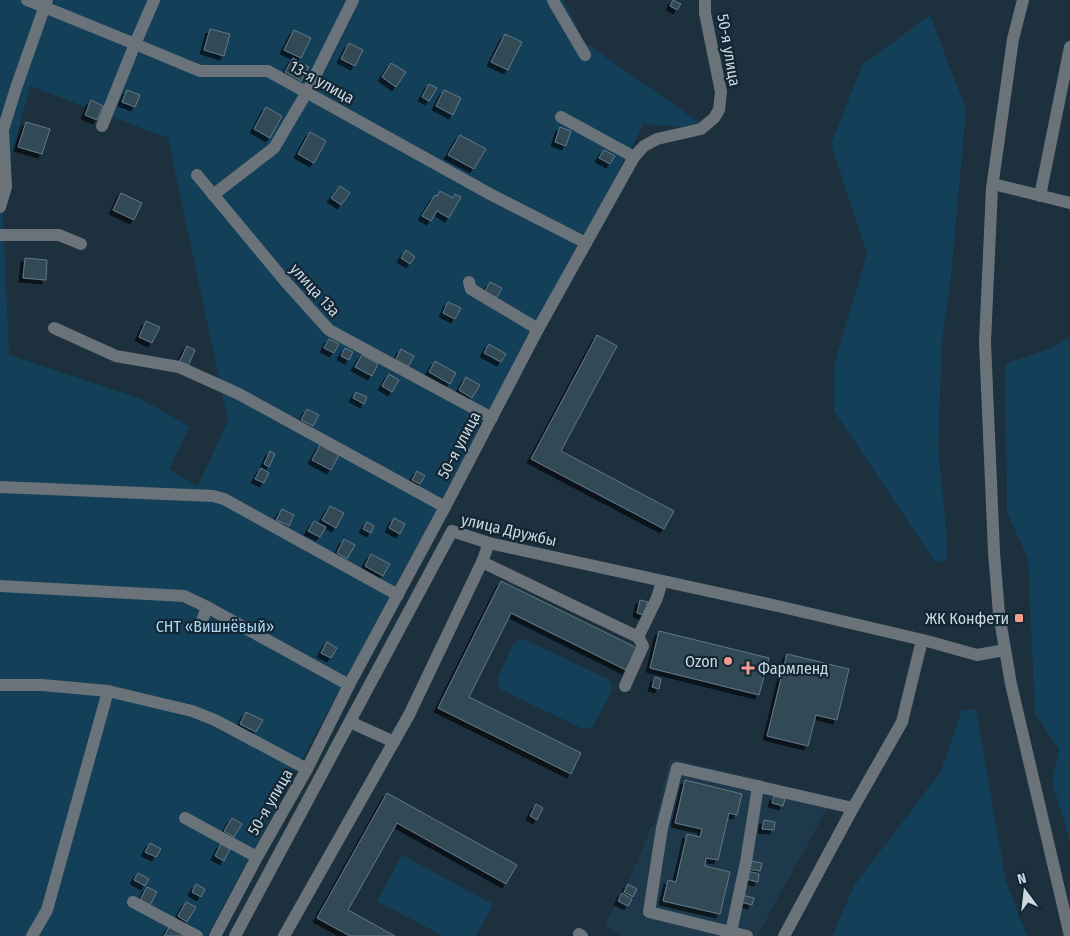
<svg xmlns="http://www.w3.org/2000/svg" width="1070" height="936" font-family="'Fira Sans Condensed',sans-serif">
<defs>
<filter id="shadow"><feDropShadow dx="-4" dy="4" stdDeviation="0" flood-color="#0009"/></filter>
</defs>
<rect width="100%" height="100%" fill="#1c303d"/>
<path fill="#1e394b" d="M670,758L834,797L757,936H623L604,926L631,876L651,827H654Z"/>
<g fill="#143f58" fill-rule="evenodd">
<path d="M0,0H564L583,41L700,123L680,127L644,124L207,936H0ZM30,86L168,138L228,421L197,487L169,469L190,427L141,399L9,355L2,191Z"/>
<path d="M930,15L966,109L951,278L942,342L938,446L946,529L947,560L936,563L834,411V365L867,253L831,144L862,65Z"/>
<path d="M1070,337V841L1052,782L1059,749L1035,714L1028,559L1007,512L1005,364L1051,348Z"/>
<path d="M524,639L608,679L611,684L612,690L592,728L583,729L502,690L498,686L497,678L514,643L518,640Z"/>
<path d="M962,710H976L1006,882L1027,936H832L854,886L941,771Z"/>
<path d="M402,855L493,904L476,936H443L377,901Z"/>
</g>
<g fill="#334856" stroke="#627988" filter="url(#shadow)">
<path d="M673,0L681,4L677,10L670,6Z"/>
<path d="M210,29L230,34L224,56L204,50Z"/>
<path d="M294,30L311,38L301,58L284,50Z"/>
<path d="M505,34L522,42L508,70L491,62Z"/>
<path d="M349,43L363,50L355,66L341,59Z"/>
<path d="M293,58L309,67L301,81L285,72Z"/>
<path d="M391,63L406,72L396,87L382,77Z"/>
<path d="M429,84L437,88L429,101L422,97Z"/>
<path d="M127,90L140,95L135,107L122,102Z"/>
<path d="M444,90L461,98L453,115L436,106Z"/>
<path d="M91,100L103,106L97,120L85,115Z"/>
<path d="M266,107L282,116L270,138L254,129Z"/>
<path d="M26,122L50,129L42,154L18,147Z"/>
<path d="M560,127L571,131L566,146L555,142Z"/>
<path d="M310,132L326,141L314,163L298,154Z"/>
<path d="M460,135L486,149L474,169L448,155Z"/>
<path d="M604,150L615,156L610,164L599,158Z"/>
<path d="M340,186L350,193L341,205L331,198Z"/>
<path d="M440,191L453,198L455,194L461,197L449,218L437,211L431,221L422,216L435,195L437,196Z"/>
<path d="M121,193L142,203L134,220L113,210Z"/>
<path d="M406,250L415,257L410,264L401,258Z"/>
<path d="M25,258L47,260L46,280L23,278Z"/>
<path d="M490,282L502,288L496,299L484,293Z"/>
<path d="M448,302L461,308L455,319L443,313Z"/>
<path d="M146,321L160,327L152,343L139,337Z"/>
<path d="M597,335L617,346L561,451L674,511L664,529L531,459Z"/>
<path d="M329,339L339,344L334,353L324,348Z"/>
<path d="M489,344L506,354L501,362L484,353Z"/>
<path d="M187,346L195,350L188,366L179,362Z"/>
<path d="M345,348L353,352L349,360L341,356Z"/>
<path d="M401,349L414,356L408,367L395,361Z"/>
<path d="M362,355L378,364L372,376L355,367Z"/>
<path d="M435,361L456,373L450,384L429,372Z"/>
<path d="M389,374L399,380L392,392L382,386Z"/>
<path d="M466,377L480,385L472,398L459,390Z"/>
<path d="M356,392L367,397L364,404L353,398Z"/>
<path d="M307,409L319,415L313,426L301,420Z"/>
<path d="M320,445L339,455L331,470L312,460Z"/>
<path d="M270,451L275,454L269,467L264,464Z"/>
<path d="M261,468L269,473L264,483L255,479Z"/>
<path d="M417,471L425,476L420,484L412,480Z"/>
<path d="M330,506L344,513L336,528L322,520Z"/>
<path d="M282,509L294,515L289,526L276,520Z"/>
<path d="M394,518L405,524L400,534L389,528Z"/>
<path d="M314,521L326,527L320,537L308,531Z"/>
<path d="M367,522L374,526L371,533L363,529Z"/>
<path d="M344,539L355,545L347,559L337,553Z"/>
<path d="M371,554L390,564L383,576L365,566Z"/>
<path d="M501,581L637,648L626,670L511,613L469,697L581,753L571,774L438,708Z"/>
<path d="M640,600L648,602L644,615L637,613Z"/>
<path d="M659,631L769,658L759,695L650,668Z"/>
<path d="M327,642L337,648L331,658L321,653Z"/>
<path d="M787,654L849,669L837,720L816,715L808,746L767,736Z"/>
<path d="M655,677L661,679L659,689L652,687Z"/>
<path d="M246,712L263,720L256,732L240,724Z"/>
<path d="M685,780L742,794L737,815L729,813L718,860L706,858L705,866L730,872L720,914L663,901L668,880L676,882L687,834L700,837L702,829L675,823Z"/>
<path d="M387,793L517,865L506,884L397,823L348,910L395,936H350L317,918Z"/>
<path d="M774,796L785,799L783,806L772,803Z"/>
<path d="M536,804L543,808L537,820L530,816Z"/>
<path d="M232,818L242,824L234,837L224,831Z"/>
<path d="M764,820L775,822L774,830L762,829Z"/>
<path d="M150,843L161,849L156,857L145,852Z"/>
<path d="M221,844L230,849L224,861L215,856Z"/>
<path d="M751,861L762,863L760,871L749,869Z"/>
<path d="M748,871L759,874L758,882L746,879Z"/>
<path d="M138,873L149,879L145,886L134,880Z"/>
<path d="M196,884L205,889L201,897L192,892Z"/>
<path d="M628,884L637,889L633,897L624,892Z"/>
<path d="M147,887L157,892L150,905L140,900Z"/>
<path d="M622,893L632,899L628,906L618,901Z"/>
<path d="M742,895L754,898L752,905L741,902Z"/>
<path d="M186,902L196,907L187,922L178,916Z"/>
<path d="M170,926L184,934L183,936H164Z"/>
</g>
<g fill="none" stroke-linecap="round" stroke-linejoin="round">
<g stroke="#6a737a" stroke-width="12">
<path d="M27,0L135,44L200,71H268L490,194L586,243"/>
<path d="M553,0L555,4L585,55"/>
<path d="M1023,0L1013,39L992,188L985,342L994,552L999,614L1011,684L1070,936"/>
<path d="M561,117L634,157"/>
<path d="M102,126L135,44L154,0"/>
<path d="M197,175L285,281L329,330L492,418"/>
<path d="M993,184L1070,203"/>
<path d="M213,195L274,148L307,92L353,0"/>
<path d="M1040,196L1070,47"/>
<path d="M0,207L6,187L3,130L16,88L47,0"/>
<path d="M0,235H59L81,244"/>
<path d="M469,282L471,289L538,329"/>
<path d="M54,328L116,356L179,367L239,394L445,507"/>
<path d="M0,487L213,496L224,499L398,595"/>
<path d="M482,562L638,637"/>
<path d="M0,586L184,596L207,607L349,685"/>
<path d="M200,626L207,607"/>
<path d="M0,685H42L108,691L192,711L215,720L307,769"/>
<path d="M625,686L643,646L638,637L657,598L662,581"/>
<path d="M350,722L394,742"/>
<path d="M185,818L257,857"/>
<path d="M133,902L197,936"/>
<path d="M731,932L746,862L758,786"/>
<path d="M579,934L582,936"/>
<path d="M32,936L47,910L108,691"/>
<path d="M215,936L257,857L307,769L349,685L445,507L538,329L634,157L644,146L657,139L701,129L714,118L719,110L721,92L705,13V0"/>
<path d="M235,936L452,531L489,543L782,607L927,641L977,655L1005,650"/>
<path d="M284,936L409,715L482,562L489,543"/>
<path d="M747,936L649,912L662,828L677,768L853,808"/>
<path d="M784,936L853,808L902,722L922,640"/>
</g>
</g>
<g fill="#f59c91" stroke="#122633" stroke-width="2">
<rect x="1014" y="613" width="10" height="10" rx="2.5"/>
<circle cx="728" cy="661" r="5"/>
<path d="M745.5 660.5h5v5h5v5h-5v5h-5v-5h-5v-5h5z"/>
</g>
<g text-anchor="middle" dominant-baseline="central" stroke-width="4.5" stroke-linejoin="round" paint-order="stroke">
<g font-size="16" fill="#cbd8e0" stroke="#122633">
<text transform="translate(729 50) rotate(80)">50-я улица</text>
<text transform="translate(322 82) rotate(29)">13-я улица</text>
<text transform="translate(315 290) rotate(48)">улица 13а</text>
<text transform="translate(459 445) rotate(-62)">50-я улица</text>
<text transform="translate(509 530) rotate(13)">улица Дружбы</text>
<text transform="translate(270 802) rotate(-60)">50-я улица</text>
</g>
<g font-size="16" fill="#cbd8e0" stroke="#122633" text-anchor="end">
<text x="1009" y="618">ЖК Конфети</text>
<text x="718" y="661">Ozon</text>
<text x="758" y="668" text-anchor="start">Фармленд</text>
</g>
<g font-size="16" fill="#aed6f2" stroke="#122633">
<text x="215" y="626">СНТ «Вишнёвый»</text>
</g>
</g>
<g transform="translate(1025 891) rotate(345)" stroke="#122633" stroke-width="4" paint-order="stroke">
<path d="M0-4L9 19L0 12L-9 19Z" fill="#cbd8e0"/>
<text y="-8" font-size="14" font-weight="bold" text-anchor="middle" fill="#cbd8e0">N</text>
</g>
</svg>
